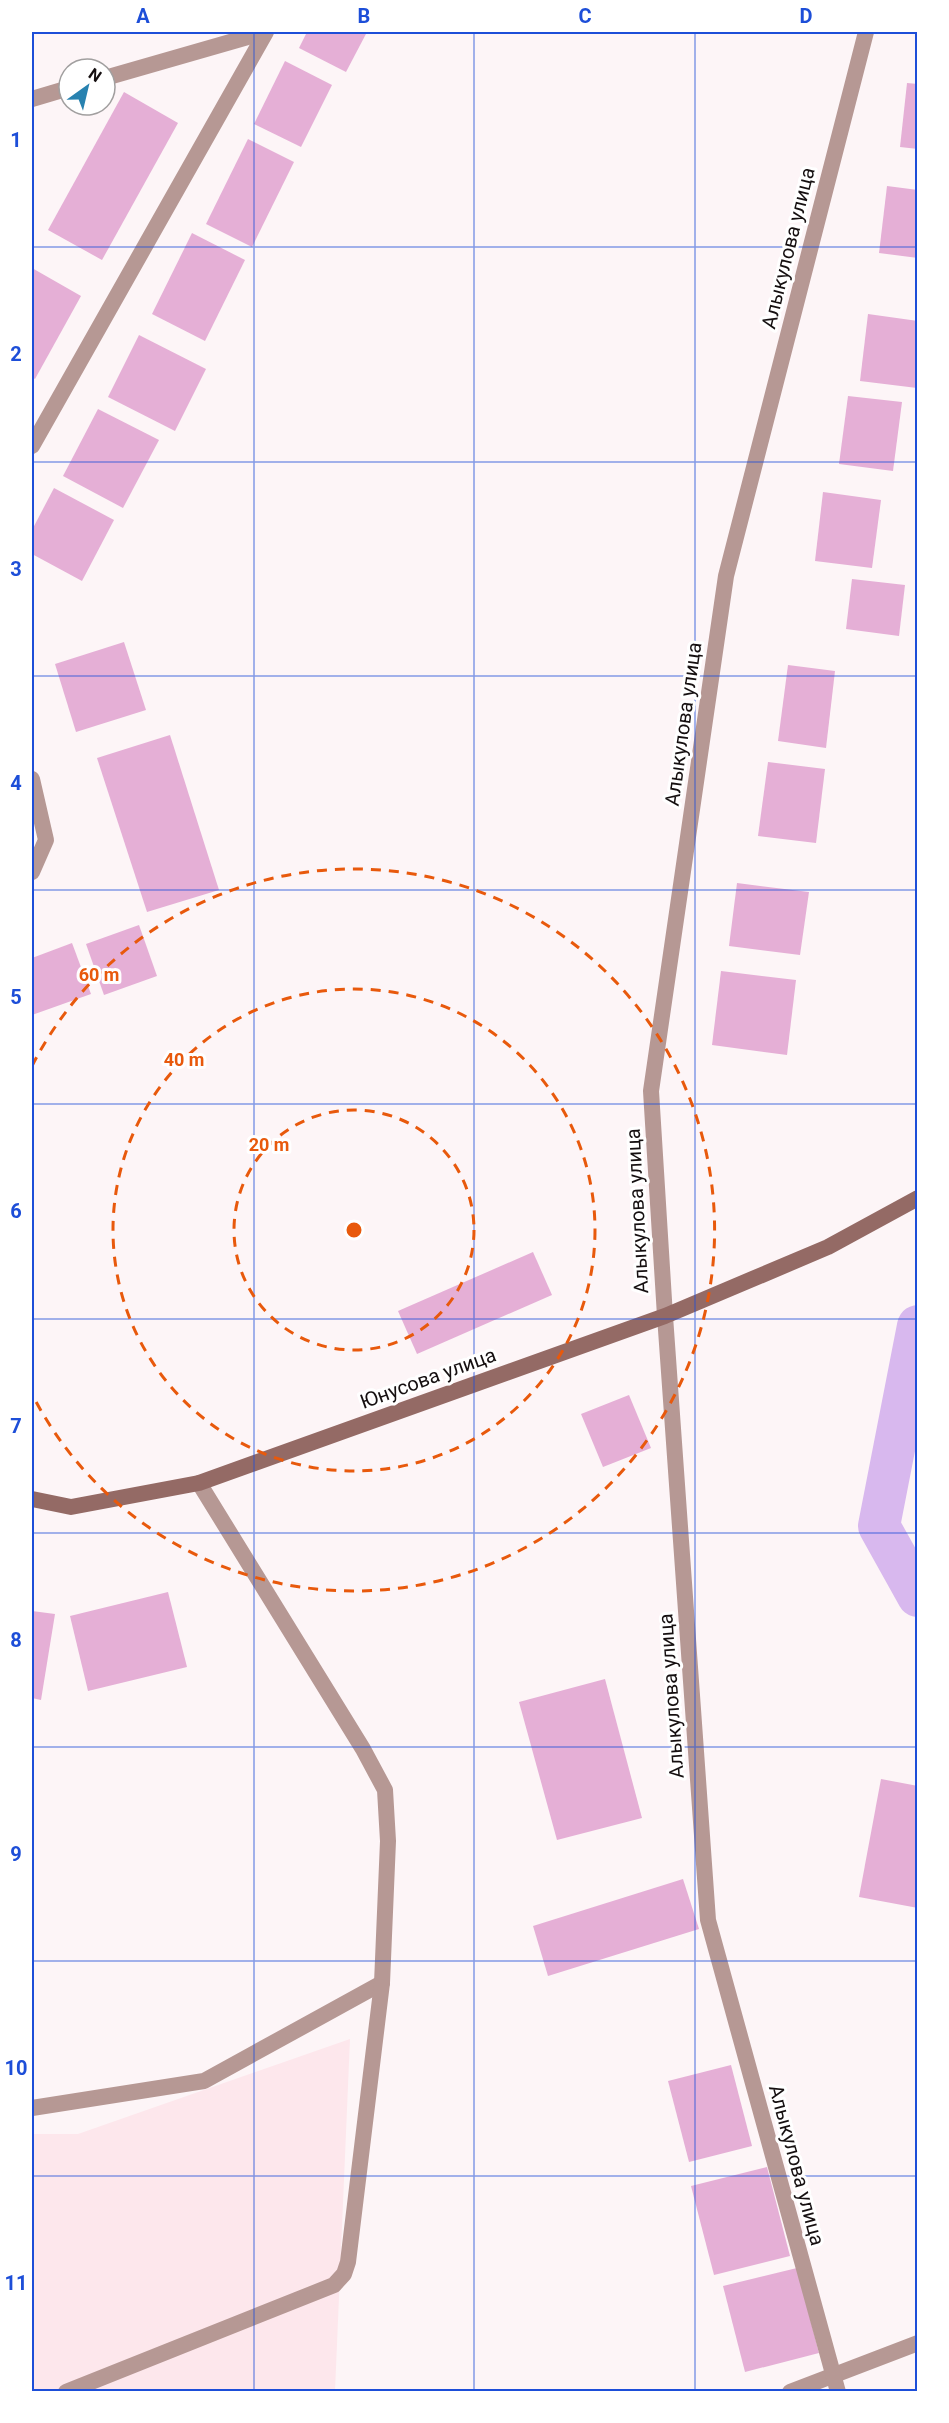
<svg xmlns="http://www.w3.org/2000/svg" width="949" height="2423" font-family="Roboto,sans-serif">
<rect width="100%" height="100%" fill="#fdf5f7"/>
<path fill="#fde7ec" d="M350,2039L335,2391L32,2392V2134H78Z"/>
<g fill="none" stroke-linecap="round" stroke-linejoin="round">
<path stroke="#d8b8ee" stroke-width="42" d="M918,1326L879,1526L918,1596"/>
</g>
<g fill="#e5afd6">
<path d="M307,32H367L346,72L299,48Z"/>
<path d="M285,61L332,85L301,147L254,124Z"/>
<path d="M907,83L918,84V149L900,147Z"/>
<path d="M124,92L178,123L102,260L48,230Z"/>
<path d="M248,139L294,162L252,247L206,224Z"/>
<path d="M887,186L918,190V258L879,253Z"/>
<path d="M192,233L245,260L205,341L152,314Z"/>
<path d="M32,268L81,296L35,379L32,377Z"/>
<path d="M868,314L918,321L917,388L860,381Z"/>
<path d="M139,335L206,369L175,431L108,397Z"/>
<path d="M848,396L902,402L893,471L839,464Z"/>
<path d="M98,409L159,440L123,508L63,476Z"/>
<path d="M54,488L114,520L82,581L32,554V530Z"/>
<path d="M823,492L881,500L872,568L815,561Z"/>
<path d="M852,579L905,585L899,636L846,629Z"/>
<path d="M124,642L146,710L76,732L55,664Z"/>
<path d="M788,665L835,671L826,748L778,741Z"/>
<path d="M170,735L219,890L147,912L97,758Z"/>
<path d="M768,762L825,769L816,843L758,836Z"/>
<path d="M737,883L809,892L800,955L729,946Z"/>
<path d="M139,925L157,976L104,995L86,944Z"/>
<path d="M72,943L91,994L32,1015V958Z"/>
<path d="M721,971L796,980L787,1055L712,1045Z"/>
<path d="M533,1252L552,1295L417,1354L398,1311Z"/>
<path d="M629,1395L651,1448L603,1467L581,1414Z"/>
<path d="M168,1592L187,1667L88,1691L70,1616Z"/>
<path d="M32,1611L55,1614L41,1700L32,1698Z"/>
<path d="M605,1679L642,1818L557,1840L519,1702Z"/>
<path d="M881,1779L918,1786V1908L859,1897Z"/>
<path d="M683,1879L699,1929L548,1976L533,1926Z"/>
<path d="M731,2065L752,2146L689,2162L668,2081Z"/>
<path d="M767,2167L790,2256L714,2275L691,2186Z"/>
<path d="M797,2268L819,2353L745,2372L723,2286Z"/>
</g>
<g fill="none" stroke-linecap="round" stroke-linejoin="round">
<g stroke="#b69894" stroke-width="16">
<path d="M105,78L265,32"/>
<path d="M32,99L69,88"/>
<path d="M32,446L266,32"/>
<path d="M32,779L46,840L32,872"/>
<path d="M32,2108L204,2081L382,1983"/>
<path d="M66,2392L334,2285L344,2274L348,2262L382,1983L388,1841L385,1790L363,1749L199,1483"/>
<path d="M790,2392L918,2343"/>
<path d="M838,2392L708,1920L665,1316L651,1091L726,576L866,32"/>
</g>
<path stroke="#946a65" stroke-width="16" d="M32,1499L71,1507L199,1483L665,1316L828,1247L918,1198"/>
</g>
<path fill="none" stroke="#1d4ed8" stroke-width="1.5" stroke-opacity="0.55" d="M254,32V2392M474,32V2392M695,32V2392M32,247H918M32,462H918M32,676H918M32,890H918M32,1104H918M32,1319H918M32,1533H918M32,1747H918M32,1961H918M32,2176H918"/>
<g fill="none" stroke="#e8590c" stroke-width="3" stroke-dasharray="10 8">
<circle cx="354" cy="1230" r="120"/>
<circle cx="354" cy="1230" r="241"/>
<path d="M32 1066A361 361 0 1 1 32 1394"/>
</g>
<g text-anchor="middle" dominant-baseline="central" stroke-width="6" stroke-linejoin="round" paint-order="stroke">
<g font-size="20" fill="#150f10" stroke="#fff">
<text transform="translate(788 248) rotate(-76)">Алыкулова улица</text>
<text transform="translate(683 724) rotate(-82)">Алыкулова улица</text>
<text transform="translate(637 1211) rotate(-93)">Алыкулова улица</text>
<text transform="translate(428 1378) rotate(-20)">Юнусова улица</text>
<text transform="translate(671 1696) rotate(-94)">Алыкулова улица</text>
<text transform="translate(797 2165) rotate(75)">Алыкулова улица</text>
</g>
</g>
<circle cx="354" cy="1230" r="9" fill="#e8590c" stroke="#fff" stroke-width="3"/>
<g font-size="18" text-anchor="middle" font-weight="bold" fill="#e8590c" stroke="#fff" stroke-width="6" stroke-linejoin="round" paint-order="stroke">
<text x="99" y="981">60 m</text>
<text x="184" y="1066">40 m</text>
<text x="269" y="1151">20 m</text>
</g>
<rect width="949" height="2423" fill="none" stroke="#ffffff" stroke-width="66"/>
<g transform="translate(87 87) rotate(34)"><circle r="28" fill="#ffffff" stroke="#a19f9f" stroke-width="1.5"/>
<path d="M0-4.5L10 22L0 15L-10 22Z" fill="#2882b0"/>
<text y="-9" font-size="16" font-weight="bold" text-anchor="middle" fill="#150f10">N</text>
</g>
<rect x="33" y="33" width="883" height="2357" fill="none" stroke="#1d4ed8" stroke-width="2"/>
<g font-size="20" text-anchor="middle" font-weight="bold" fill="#1d4ed8">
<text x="143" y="23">A</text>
<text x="364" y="23">B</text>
<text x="585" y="23">C</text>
<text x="806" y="23">D</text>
<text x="16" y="147">1</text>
<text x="16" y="361">2</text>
<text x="16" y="576">3</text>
<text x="16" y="790">4</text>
<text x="16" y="1004">5</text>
<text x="16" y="1218">6</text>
<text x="16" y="1433">7</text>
<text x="16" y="1647">8</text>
<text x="16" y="1861">9</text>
<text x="16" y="2075">10</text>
<text x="16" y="2290">11</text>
</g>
</svg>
